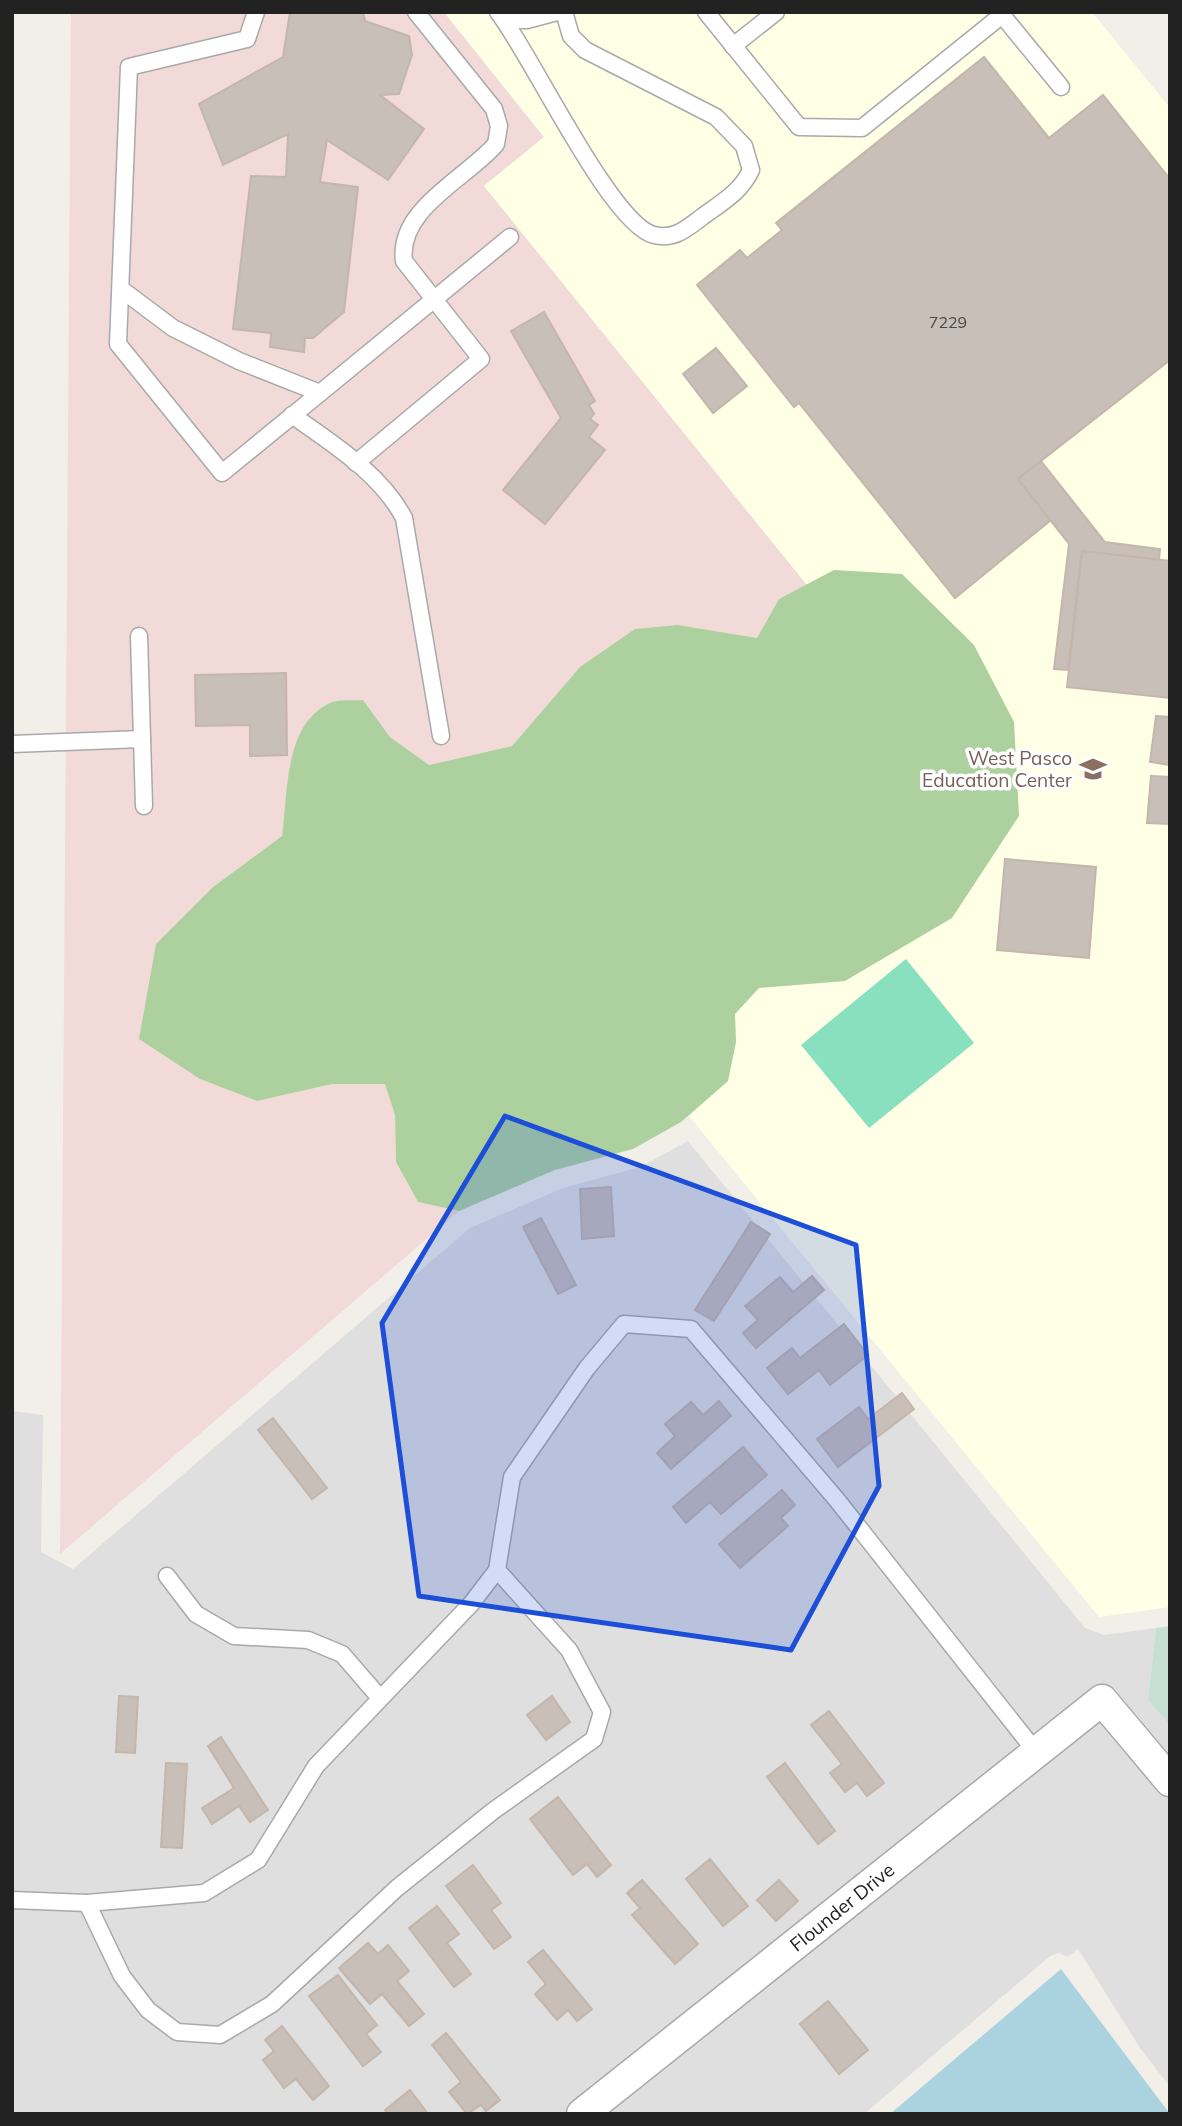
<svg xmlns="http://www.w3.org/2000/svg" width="1182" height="2126" font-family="Mulish,sans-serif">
<rect width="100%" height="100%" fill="#f2efe9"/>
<path fill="#e0dfdf" d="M688,1141L1085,1628L1104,1635L1156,1628L1148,1700L1170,1725V2087L1140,2048L1078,1949L1068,1957L1059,1953L1050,1956L864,2114H12V1411L43,1415L41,1552L73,1569L470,1228L563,1188L640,1167Z"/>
<path fill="#f2dad9" d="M71,12H444L544,137L484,186L807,585L779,599L757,638L678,625L580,667L512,746L429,765L390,737L363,700L292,760L282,836L213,887L257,1101L332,1084H386L395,1115L396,1162L418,1202L459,1211L60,1554Z"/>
<path fill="#ffffe5" d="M444,12H1092L1170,108V1607L1099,1617L689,1116L728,1081L736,1042L735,1014L759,988L845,981L834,570L807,585L484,186L544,137Z"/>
<path fill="#add19e" d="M834,570L902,574L974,645L1014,722L1019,816L952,918L845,981L759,988L735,1014L736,1042L728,1081L681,1122L633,1149L555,1170L459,1211L418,1202L396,1162L395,1115L385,1084H332L257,1101L200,1079L139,1039L156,944L213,887L282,836C288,793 284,724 330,703C339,699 353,701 363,700L390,737L429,765L512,746L580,667L635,629L678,625L757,638L779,599Z"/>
<path fill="#c6e0d4" d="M1170,1626V1725L1148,1700L1156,1628Z"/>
<path fill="#88e0be" d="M906,959L974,1043L869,1128L801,1045Z"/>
<path fill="#aad3df" d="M1061,1969L1170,2114H890Z"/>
<g fill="#c7bfb8" stroke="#c4b6ab" stroke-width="2">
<path d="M290,12H363L365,21L409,36L412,55L399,94L380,95L424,129L388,180L327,140L320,182L358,187L344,312L313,338H305L304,352L270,347L271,333L233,329L251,176L286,177L288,134L223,165L199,104L283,57Z"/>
<path d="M984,57L1049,138L1103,95L1170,179V360L1018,479L1051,520L955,598L799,403L794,407L697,285L740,250L747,258L782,230L776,223Z"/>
<path d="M544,312L595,401L589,405L594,414L590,419L598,425L589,437L605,450L545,524L503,490L561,418L511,331Z"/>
<path d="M716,348L747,386L713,413L683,374Z"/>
<path d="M1041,461L1105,542L1160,549L1159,560L1082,551L1068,670L1054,669L1069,544L1018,479Z"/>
<path d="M1082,551L1170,561V698L1067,687Z"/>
<path d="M286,673L287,755L250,756V725L196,726L195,675Z"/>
<path d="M1156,716L1170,717V765L1150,762Z"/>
<path d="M1151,776L1170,777V824L1147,823Z"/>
<path d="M1005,859L1096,867L1089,958L997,950Z"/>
<path d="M611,1187L614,1236L582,1239L580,1189Z"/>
<path d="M541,1218L576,1285L558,1294L523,1227Z"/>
<path d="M751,1222L770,1234L714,1321L695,1310Z"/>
<path d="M812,1276L824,1290L756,1348L743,1333L758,1320L745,1306L780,1277L793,1292Z"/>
<path d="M844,1324L868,1355L830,1385L819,1370L788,1394L767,1368L792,1348L800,1358Z"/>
<path d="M902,1393L914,1409L838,1467L817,1439L859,1407L868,1419Z"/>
<path d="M719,1401L731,1416L671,1469L657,1453L675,1436L665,1424L691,1402L703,1415Z"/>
<path d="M273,1418L327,1488L312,1499L258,1430Z"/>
<path d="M743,1447L767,1475L721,1514L710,1502L686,1523L673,1507Z"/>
<path d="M782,1490L795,1505L781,1518L788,1526L740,1568L719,1544Z"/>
<path d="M119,1696L138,1697L135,1753L116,1752Z"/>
<path d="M552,1696L570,1722L546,1740L527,1715Z"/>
<path d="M829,1711L884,1783L867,1796L857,1783L845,1792L830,1773L842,1764L811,1725Z"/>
<path d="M221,1737L268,1810L250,1822L239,1806L212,1824L202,1808L234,1788L208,1746Z"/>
<path d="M166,1763L187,1764L182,1848L161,1847Z"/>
<path d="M785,1763L835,1831L818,1844L767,1777Z"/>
<path d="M558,1797L611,1865L597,1877L587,1864L573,1875L530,1819Z"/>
<path d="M710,1859L748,1906L723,1926L686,1879Z"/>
<path d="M473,1865L501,1903L491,1910L511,1937L494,1949L446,1886Z"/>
<path d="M642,1880L698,1944L675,1964L632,1915L640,1908L627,1893Z"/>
<path d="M779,1880L798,1901L776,1921L757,1900Z"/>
<path d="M437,1906L459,1934L447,1943L471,1974L454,1987L409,1928Z"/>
<path d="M368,1943L378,1954L388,1945L409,1971L397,1981L424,2014L409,2026L382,1994L370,2004L339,1968Z"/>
<path d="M543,1950L592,2009L577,2021L568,2010L557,2020L535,1994L546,1984L528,1962Z"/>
<path d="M338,1975L377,2025L366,2034L381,2052L363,2066L309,1996Z"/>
<path d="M828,2001L868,2050L839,2074L800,2024Z"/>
<path d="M282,2026L329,2086L313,2100L296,2079L284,2088L263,2060L274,2051L265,2040Z"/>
<path d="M446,2033L500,2100L486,2111L481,2105L467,2114L449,2092L461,2082L432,2045Z"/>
<path d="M410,2090L428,2114H387L385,2110Z"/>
</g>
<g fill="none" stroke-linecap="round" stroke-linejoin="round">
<defs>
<g id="lane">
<path d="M256,12L247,39L129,67L118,344L222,473L320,393"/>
<path d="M498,12C530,52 611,225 654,235C674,240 686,229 702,217C721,203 741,192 751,170L744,146L716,117L585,50L571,36L564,12"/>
<path d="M706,12L799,127L862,128L1002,15L999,12"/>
<path d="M1002,15L1061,87"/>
<path d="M504,20H527L557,12"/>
<path d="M733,46L776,12"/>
<path d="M121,289L173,328L239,361L320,393L510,237"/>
<path d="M292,415C333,444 381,474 404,518L441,736"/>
<path d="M356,463L481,359L404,261C397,209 467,178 496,144L499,126L494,109L416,12"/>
<path d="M139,636L144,806"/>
<path d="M12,744L142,739"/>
<path d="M167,1576L196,1614L234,1636L308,1640L342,1654L380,1698"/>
<path d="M12,1900L87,1903L204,1893L258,1860L316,1766L471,1604L497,1570L512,1477L587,1368L624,1324L691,1329L837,1500L1036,1752"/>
<path d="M87,1903L122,1976L148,2010L177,2032L220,2035L272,2004L397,1888L493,1811L594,1739L602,1712L569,1650L497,1570"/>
</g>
<path id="street" d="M582,2114L1102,1700L1170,1781"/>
</defs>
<use href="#lane" stroke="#a9a9a9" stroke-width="19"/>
<use href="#street" stroke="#a9a9a9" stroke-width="33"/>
<use href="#lane" stroke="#fff" stroke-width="16"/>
<use href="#street" stroke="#fff" stroke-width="30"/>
</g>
<path fill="#1d4ed8" fill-opacity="0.2" stroke="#1d4ed8" stroke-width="5" stroke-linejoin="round" d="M505,1116L856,1245L879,1486L791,1650L419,1596L382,1323Z"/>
<defs>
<symbol id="school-bare" viewBox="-9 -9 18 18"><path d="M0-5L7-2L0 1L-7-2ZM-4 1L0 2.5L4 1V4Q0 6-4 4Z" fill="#8d6e63" stroke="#fff" stroke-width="2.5" paint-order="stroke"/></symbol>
</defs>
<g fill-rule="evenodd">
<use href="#school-bare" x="1074" y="750" width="38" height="38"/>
</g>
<g text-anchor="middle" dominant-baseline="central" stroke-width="7" stroke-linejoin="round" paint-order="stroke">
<g font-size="16" fill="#4b4948">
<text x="948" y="322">7229</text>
</g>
<g font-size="19" fill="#785e54" stroke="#fff" text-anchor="end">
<text x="1072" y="758">West Pasco<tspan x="1072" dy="22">Education Center</tspan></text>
</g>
<g font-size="19" fill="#222" stroke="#fff">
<text transform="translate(842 1907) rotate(-39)">Flounder Drive</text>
</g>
</g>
<rect width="1182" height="2126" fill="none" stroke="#222222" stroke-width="28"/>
</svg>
